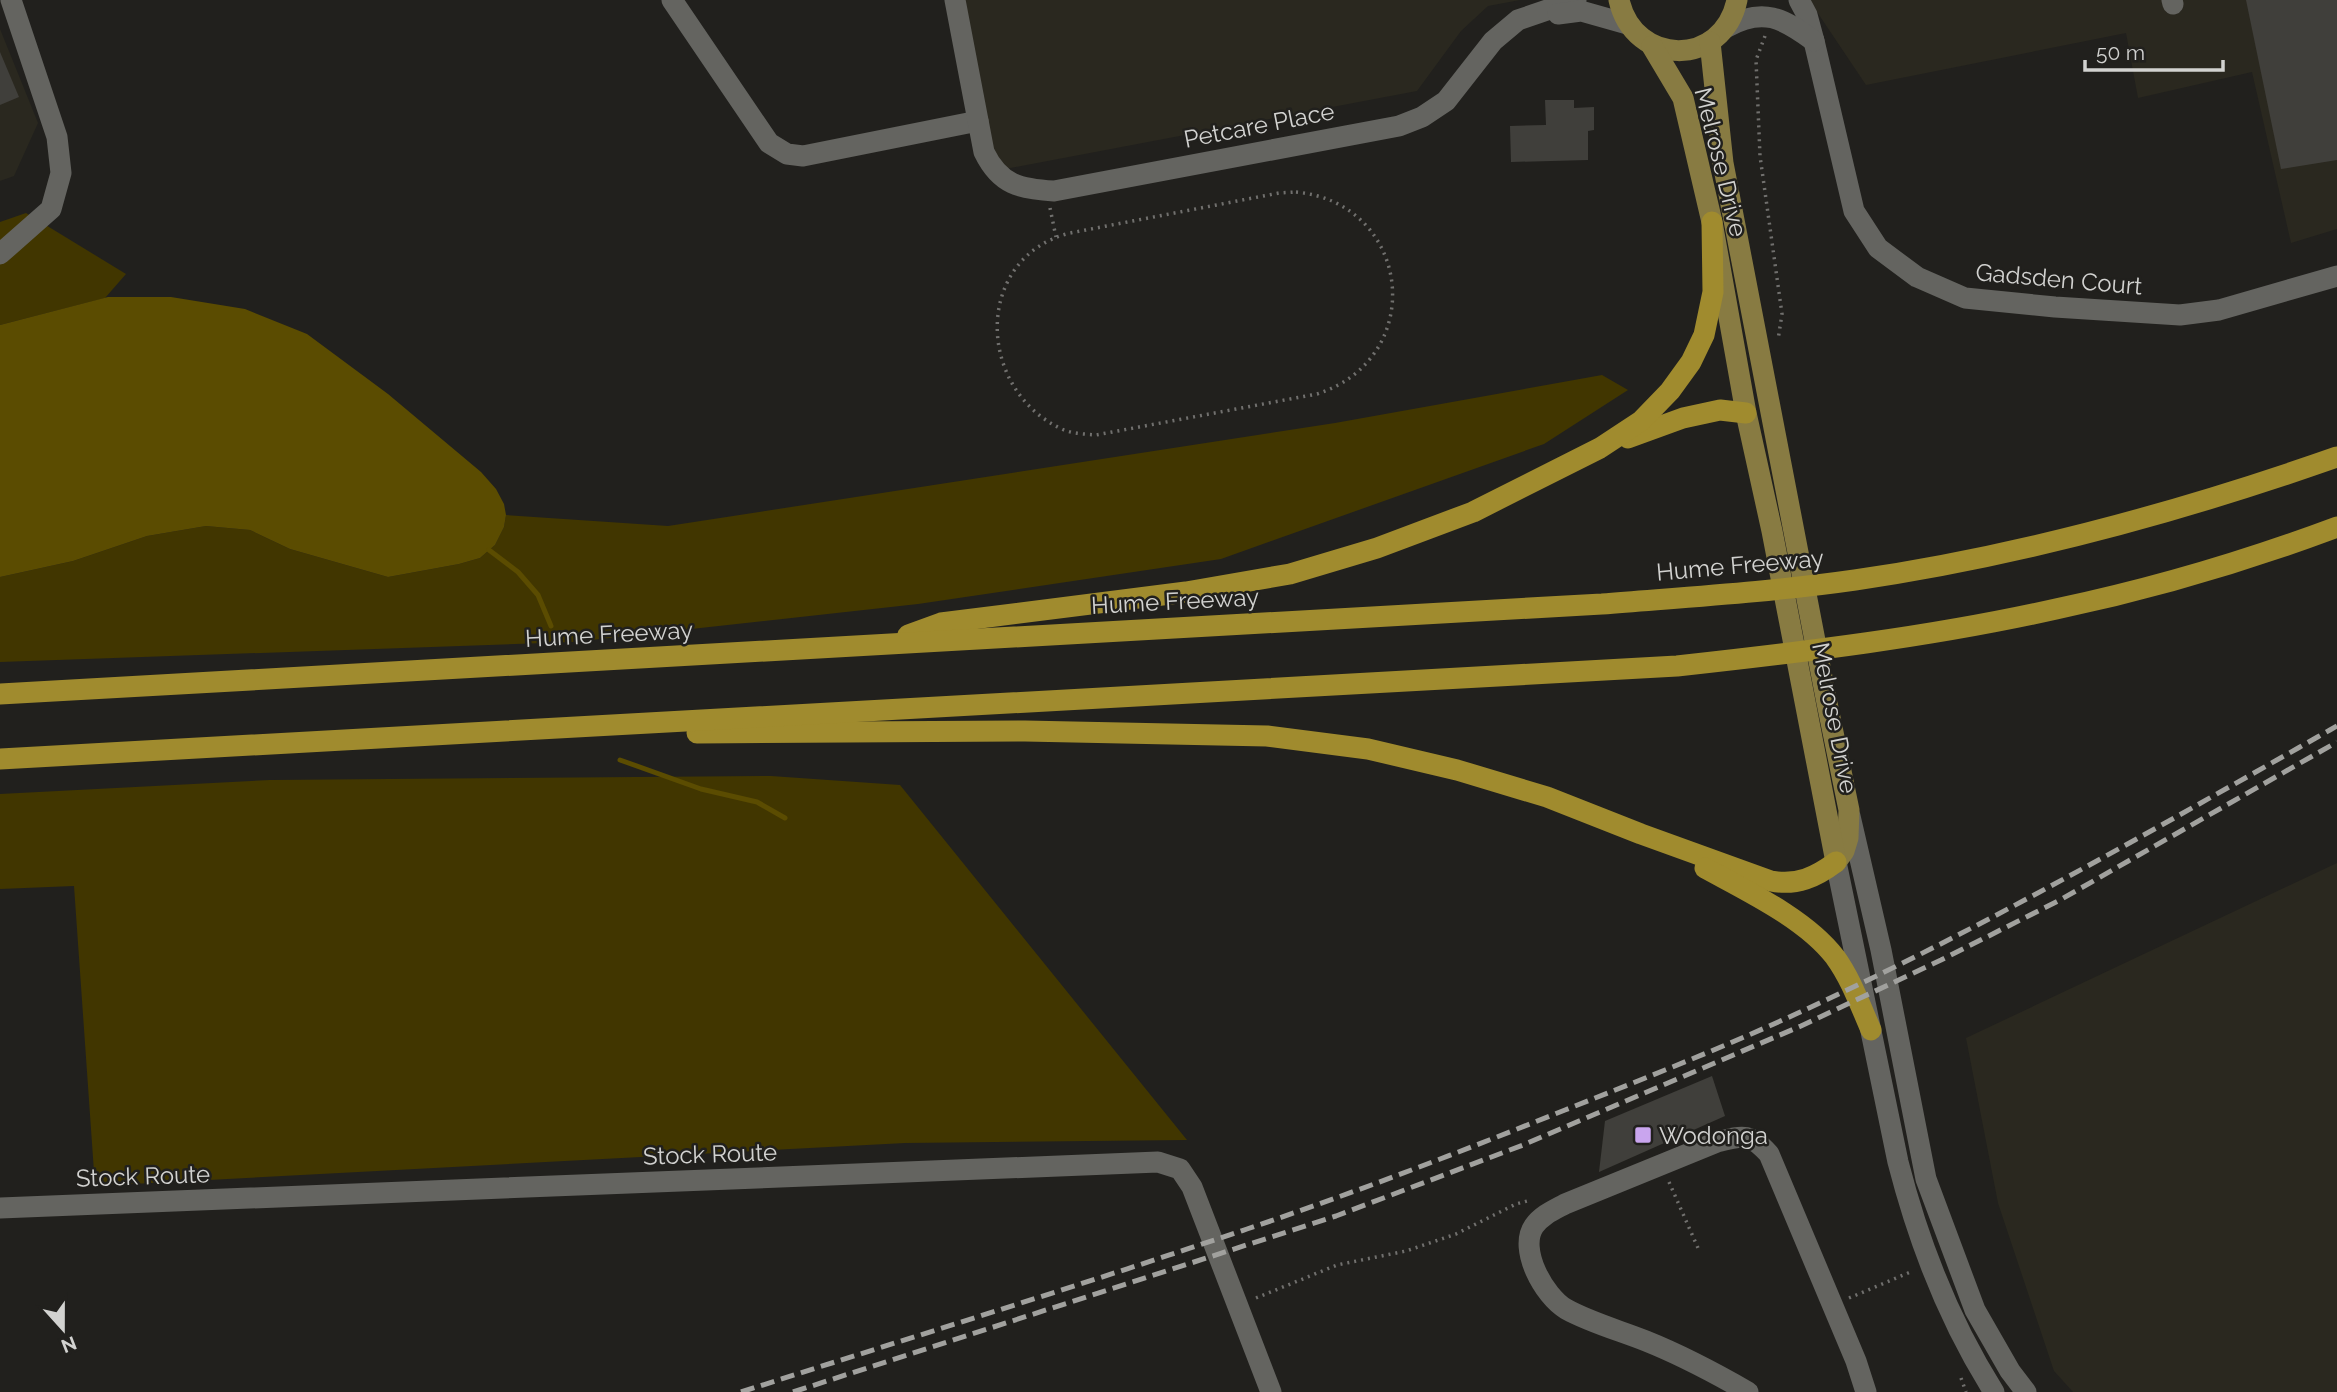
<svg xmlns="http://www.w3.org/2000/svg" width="2337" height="1392" font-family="Raleway,sans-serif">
<rect width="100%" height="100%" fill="#21201d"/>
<g fill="#2a281f">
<path d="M962,0H1520L1488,6L1461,31L1417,91L1005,169L990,144Z"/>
<path d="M1809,0H2337V229L2291,243L2252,72L2138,98L2126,33L1866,85Z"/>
<path d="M0,29L38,123L14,176L0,181Z"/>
<path d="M2337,863V1392H2073L2054,1371L1998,1203L1966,1038Z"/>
</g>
<g fill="#413600">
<path d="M26,213L126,274L105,298L0,325V222Z"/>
<path d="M1602,375L1628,390L1544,444L1221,559L918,604L573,642L0,662V577L73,561L147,536L206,526L250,530L290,549L388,577L459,564L480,558L495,545L504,527L506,515L668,526L1335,423Z"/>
<path d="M771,776L900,785L1187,1140L905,1143L95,1186L74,886L0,889V794L270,780Z"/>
</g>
<path fill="#5b4c01" d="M108,297H171L245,309L307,334L388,394L481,472L496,489L504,504L506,515L504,527L495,545L480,558L459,564L388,577L290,549L250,530L206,526L147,536L73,561L0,577V325Z"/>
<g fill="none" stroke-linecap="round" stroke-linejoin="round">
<g stroke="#5b4c01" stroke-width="5">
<path d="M489,550L518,572L538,595L551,626"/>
<path d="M620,760L701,789L757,802L785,818"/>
</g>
</g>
<g fill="#403f3b">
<path d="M2246,0H2337V160L2281,169Z"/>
<path d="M0,52L19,97L0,105Z"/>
<path d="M1545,100H1574V108L1594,107V130L1588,131V160L1511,162L1510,126L1546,125Z"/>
<path d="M1712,1076L1725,1116L1599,1172L1605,1121Z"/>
</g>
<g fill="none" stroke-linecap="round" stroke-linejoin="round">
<g stroke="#71706e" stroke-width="3.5" stroke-dasharray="2 5" stroke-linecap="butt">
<path d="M1765,36L1756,60L1760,156L1782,314L1778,340"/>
<path d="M1296,192C1412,203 1429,358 1317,394L1096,435C1086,434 1074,434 1064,430C975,391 973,257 1070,233L1279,193Z"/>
<path d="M1050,208L1056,237"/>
<path d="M1669,1182L1698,1248"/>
<path d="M1256,1298L1337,1265L1406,1251L1456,1234L1516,1204L1531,1200"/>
<path d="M1849,1298L1913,1271"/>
<path d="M1961,1378L1966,1392"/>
</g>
<g stroke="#646460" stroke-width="21">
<path d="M672,0L769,143L787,154L803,156L978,121"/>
<path d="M955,0L984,152C1000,185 1020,189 1054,191L1399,126L1422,117L1446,101L1493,41L1518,20L1576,0"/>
<path d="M1799,0L1807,15L1814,41L1854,211L1878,248L1917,277L1965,298L2055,307L2180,315L2219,310L2337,276"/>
<path d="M2172,0L2173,4"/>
<path d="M1558,14L1581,11L1627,24"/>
<path d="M1727,27C1763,7 1783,18 1814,41"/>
<path d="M0,254L51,209L61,173L57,137L11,0"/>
<path d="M1850,816L1881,950L1926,1179L1975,1310L2010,1371L2026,1392"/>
<path d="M1836,862L1898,1162C1919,1244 1949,1321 1994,1392"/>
<path d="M0,1208L1158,1162L1180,1169L1192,1187L1271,1392"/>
<path d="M1748,1392C1715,1373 1681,1355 1646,1341C1621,1331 1589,1322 1566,1309C1544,1296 1518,1249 1534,1226C1542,1215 1554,1210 1565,1204L1717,1142C1744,1135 1750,1133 1769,1154L1856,1361L1866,1392"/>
</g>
<g stroke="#887b42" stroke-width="21">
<path d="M1619,0C1634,67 1723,68 1737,0"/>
<path d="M1710,42L1723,163L1827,703L1849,810L1848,838L1844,851L1836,862"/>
<path d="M1652,46L1683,98L1712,222L1746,413L1772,531L1836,862"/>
</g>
<g stroke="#a08b2e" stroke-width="21">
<path d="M1628,438L1683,418L1720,410L1746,413"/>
<path d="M908,635L941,623L1186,592L1290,574L1377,548L1473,512L1600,448L1641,421L1670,391L1691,362L1704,335L1713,292L1712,222"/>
<path d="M0,694L1602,604C1687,597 1771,592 1855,580C2020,556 2180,512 2337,457"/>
<path d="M697,733L1025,731L1267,736L1368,749L1457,770L1547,797L1641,834L1771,881C1797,886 1816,877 1836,862"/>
<path d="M0,759L1677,666C1804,652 1931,637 2056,609C2151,589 2246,561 2337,527"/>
<path d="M1705,868C1747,891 1806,919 1835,957C1851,979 1860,1005 1871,1030"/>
</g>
<g stroke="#a1a19e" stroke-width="5" stroke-dasharray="14 7" stroke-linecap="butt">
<path d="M741,1392C909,1338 1079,1286 1247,1229C1354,1193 1460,1152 1565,1110C1643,1079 1722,1048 1798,1013C1984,928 2160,826 2337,726"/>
<path d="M793,1392L1336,1216L1523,1145L1801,1026L1941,960L2060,900L2337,742"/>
</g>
</g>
<rect fill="#c9a5ee" stroke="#21201d" stroke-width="2.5" x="1634" y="1126" width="18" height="18" rx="3.5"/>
<g text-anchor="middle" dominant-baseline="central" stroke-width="5" stroke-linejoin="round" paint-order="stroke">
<g font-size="24" fill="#d2d2d0" stroke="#21201d">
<text transform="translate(1259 125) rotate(-11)">Petcare Place</text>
<text transform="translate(1721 162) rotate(76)">Melrose Drive</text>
<text transform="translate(2059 279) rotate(5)">Gadsden Court</text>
<text transform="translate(1740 565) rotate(-5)">Hume Freeway</text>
<text transform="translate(1175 601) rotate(-3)">Hume Freeway</text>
<text transform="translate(609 634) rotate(-3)">Hume Freeway</text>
<text transform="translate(1835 718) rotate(79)">Melrose Drive</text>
<text transform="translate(710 1154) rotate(-2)">Stock Route</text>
<text transform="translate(143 1176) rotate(-2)">Stock Route</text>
</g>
<g font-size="24" fill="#d2d2d0" stroke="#21201d" text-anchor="start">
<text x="1659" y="1135">Wodonga</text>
</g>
</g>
<g transform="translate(63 1329) rotate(159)" stroke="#21201d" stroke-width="5" paint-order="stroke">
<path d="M0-5L12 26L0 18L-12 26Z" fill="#d2d2d0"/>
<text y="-10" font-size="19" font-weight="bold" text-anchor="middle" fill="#d2d2d0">N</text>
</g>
<path d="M2085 60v10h138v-10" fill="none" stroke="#d2d2d0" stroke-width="3.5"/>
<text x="2096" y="60" font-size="21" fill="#d2d2d0" stroke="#21201d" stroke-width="5" paint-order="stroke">50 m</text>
</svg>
